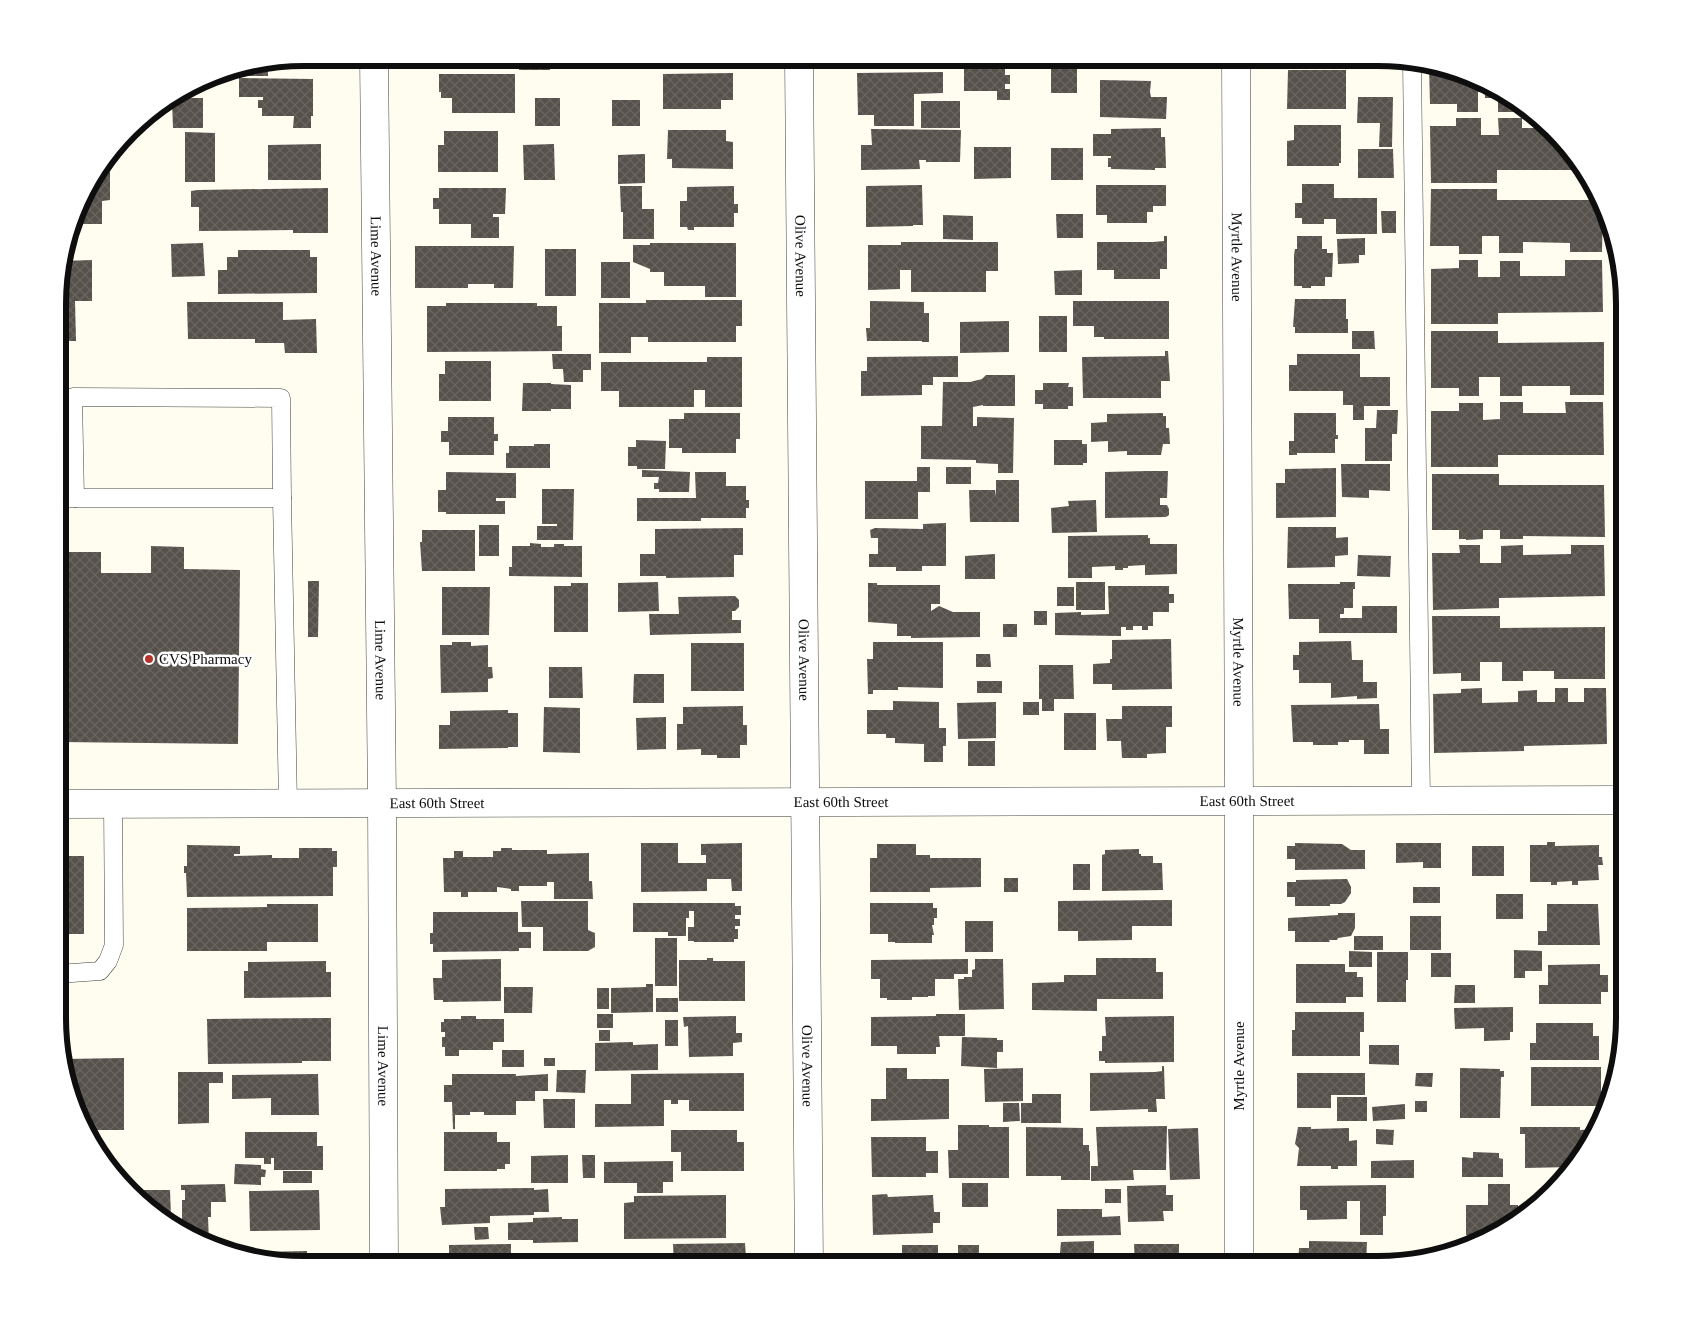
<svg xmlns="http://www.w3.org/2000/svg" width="1682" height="1322" font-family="'Times New Roman',serif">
<defs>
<pattern id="building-cross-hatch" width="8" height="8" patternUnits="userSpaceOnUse" patternTransform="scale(1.25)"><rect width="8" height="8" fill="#56514b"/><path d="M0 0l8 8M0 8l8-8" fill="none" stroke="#696561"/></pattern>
</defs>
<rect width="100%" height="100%" fill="#fefdf0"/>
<g fill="url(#building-cross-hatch)">
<path d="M304,58H323V61H321V69L268,68V76H226V70Z"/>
<path d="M518,58H567V67H550V70H519Z"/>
<path d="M594,58H635L636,68H594Z"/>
<path d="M869,58H919V63L869,62Z"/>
<path d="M936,58H1005V64H999V66H978V63L973,64V66H950V63L936,64Z"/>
<path d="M1090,58H1162V61H1142V66H1135V61L1090,62Z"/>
<path d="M1362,58H1389V64L1362,63Z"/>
<path d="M1429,66L1473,76L1520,106V112H1498V93H1497V98H1485V92H1478V112H1457V104H1430Z"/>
<rect x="1051" y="67" width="26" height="26"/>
<path d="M964,69H1005V75H1010V84H1005V89H1010V100H997V91H964Z"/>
<path d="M1288,70H1346V109H1287Z"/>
<path d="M943,72V93L914,94V126H874V115H858L857,73Z"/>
<path d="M733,73V100H721V109H663V74Z"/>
<path d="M439,74H515V113H452V98H441V92H439Z"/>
<path d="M239,78L313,79V116H311V128H293L294,116H262V108H258V100H263V97H239Z"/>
<path d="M1100,80L1151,81L1150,92L1151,97H1167L1166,119L1100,117Z"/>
<path d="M1358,97H1393L1392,147H1379L1380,123H1357Z"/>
<path d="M178,98H203V128H173L172,101Z"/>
<rect x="535" y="98" width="25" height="28"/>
<rect x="612" y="100" width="28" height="26"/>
<rect x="921" y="101" width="39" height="27"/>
<path d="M1456,118H1481V135H1499L1498,118H1522V128H1549L1574,154L1583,170H1497V183H1431L1430,126H1456Z"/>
<path d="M1294,125H1341V163H1339V166H1287V141L1294,140Z"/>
<path d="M1161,128V137H1165L1166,168H1155V170L1111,169V167H1108V158H1111V156H1093V134H1111V129Z"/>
<path d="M871,129L961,130L960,162H926V160H919L920,169L861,170V145H872Z"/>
<path d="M668,130H726V141L733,142V169L672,168V159H667Z"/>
<path d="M444,131H498V172H438V145H444Z"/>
<path d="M185,132L215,133V182H185Z"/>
<path d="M321,144V180H268V145Z"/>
<path d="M554,144L555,180H524L523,145Z"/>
<path d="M974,147H1011V178L974,179Z"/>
<rect x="1051" y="148" width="32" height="32"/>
<path d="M1358,149H1393L1394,178H1358Z"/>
<path d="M645,154V183L618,184V155Z"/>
<path d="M103,166V172H110V200L102,201V224H76L90,181Z"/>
<path d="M1302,184H1334V198H1377V234H1336V219H1324V224H1302V218H1295V203H1302Z"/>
<path d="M922,185L923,225H913V226L866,227V186Z"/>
<path d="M1096,185H1166V206H1153V212H1147V223H1107V215H1096Z"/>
<path d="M620,186H642V209H654V239H623V212H621Z"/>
<path d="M734,186V204H738V213H734V227H694V230H688L687,227H680V201H687V187Z"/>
<path d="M328,188V233H293V230L199,231V207H191V191L198,190Z"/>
<path d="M439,188H506L505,214H493V217H499V238H471V224H439V209H433V198H439Z"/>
<path d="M1431,189H1497V200H1600L1603,204L1602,252H1570V243L1523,242V253H1499V236H1482V254H1459V246H1430Z"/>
<path d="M1381,211H1396V233H1382Z"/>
<path d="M1056,214H1083V238H1057Z"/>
<path d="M943,215L973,216V240L943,239Z"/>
<path d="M1164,236H1167V269H1160V279H1114V270H1097V242H1153L1164,241Z"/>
<path d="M1297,236H1322V249H1327V253H1333L1332,277H1325V286H1311V288H1302V286H1294V255L1295,249H1297Z"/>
<path d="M1365,238V255H1359V263L1338,264L1337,239Z"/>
<path d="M901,242H998V271H986V292H911V270H900V289L868,290V245H901Z"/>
<path d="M203,243L205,276L172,277L171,244Z"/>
<path d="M650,243H736V297H705V286H664V272H650V269L633,262V245H650Z"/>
<path d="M415,246H514L513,288H494V284H468V288H415Z"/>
<rect x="545" y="249" width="31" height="47"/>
<path d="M238,250H310V257H317V293L218,294V270H227V257H238Z"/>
<path d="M92,260V301H75L76,341H60V272L63,261Z"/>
<path d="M1459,260H1478V277H1500V261H1520V276H1565V260H1602L1603,312L1498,313V324H1431V269L1459,268Z"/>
<rect x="601" y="262" width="29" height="36"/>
<path d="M1082,270V295H1055L1054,271Z"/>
<path d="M1295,299H1346V319H1348V333H1295V327H1293Z"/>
<path d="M646,300H742V326H736V342H648V337H631V353H599V303H646Z"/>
<path d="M870,301L924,302V313H929V342H922V341H867L866,328H870Z"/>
<path d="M1073,301H1169V339H1104V337H1094V326H1073Z"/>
<path d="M187,302H283V320L316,319L317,353H285L284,343H255V339H188Z"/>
<path d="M446,303H537V306H557V326H562V351L427,352V306H446Z"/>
<rect x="1039" y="316" width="28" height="36"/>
<path d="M1009,321V352L960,353V322Z"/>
<path d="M1352,331H1374L1375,349H1352Z"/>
<path d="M1431,331H1498V343L1604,342V395H1570V386H1522V396H1500V377H1479V396H1459V388H1431Z"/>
<path d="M1165,351H1168L1170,381H1161V398H1083L1082,357L1165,356Z"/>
<path d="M552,354H591V370H583V382H564L563,369H553Z"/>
<path d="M1297,354H1360V377H1390V406H1364V420H1353V405H1343V391H1289V365H1297Z"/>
<path d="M958,356V377H933V385H922V395L861,396V371H867V357Z"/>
<path d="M707,357H742V407H705V390H694V407H619V391H601V362H707Z"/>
<path d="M445,361H491V401H439V374H445Z"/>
<path d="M986,375H1015V406H983V405L973,407V426H977V417L1014,418L1013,473H998V464L976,463V460L921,459V426H942L943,382H970L982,379Z"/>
<path d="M523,383H551V384L571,385V409H551V411H522Z"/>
<path d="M1043,383H1069L1068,387H1073V406H1068V409H1043V404H1035V390H1043Z"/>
<path d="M1500,402H1523V413H1566L1565,402H1603L1604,455H1498V467H1431V411H1459V403H1483V420L1500,419Z"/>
<path d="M1377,410H1398L1397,434H1392V461H1365V428H1376Z"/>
<path d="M684,413H740V439H736V453H682V448H669V419H684Z"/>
<path d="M1163,413V416H1166V428H1169L1170,444H1163L1161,455H1127V451L1108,452V441L1091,442V423L1107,422V414Z"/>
<path d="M1294,413H1336V435H1338V439H1335V453H1297V455H1289V441H1294Z"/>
<path d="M448,417H494V434H498V441H494V455H449V442H441V431H448Z"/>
<path d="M636,440L666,441L665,469H637V466H628V447H636Z"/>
<path d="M1054,440H1082V444H1087V463H1083V465H1054Z"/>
<path d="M534,444H550V468H506V453H509V446H534Z"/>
<path d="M1341,464H1390V491L1369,490V498L1342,497Z"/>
<path d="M917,467H930V492H918V519H865V481H917Z"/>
<rect x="946" y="467" width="25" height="17"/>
<path d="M1336,468V517L1276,518V483H1285V469Z"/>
<path d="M642,470L690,472L689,492H659V489H654V483H658L659,477H642Z"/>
<path d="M1147,471H1168L1167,498H1160V505H1167L1169,509V515L1166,517L1105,518V472Z"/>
<path d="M446,472L516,473V498H496V501H505V514H446V512H438V490H446Z"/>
<path d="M695,472H726V486H746V500H749V508H746V518H701V521H637V498H696Z"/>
<path d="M1432,474H1499V485H1604L1605,537L1523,536V539H1500V530H1483V539L1466,540V539H1459V530H1432Z"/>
<path d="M996,480H1019V522H970L969,490H995L996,496Z"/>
<path d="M542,489H574L573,540H537V526H557V524H542Z"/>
<path d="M1096,500L1097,532L1052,533L1051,508L1069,506L1068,501Z"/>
<path d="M946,523V566H922V571H896V567H869V554H878V538H871L870,530L875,528L923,529V524Z"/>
<rect x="479" y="525" width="20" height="31"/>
<path d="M1288,527H1336V538L1348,537V555L1335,556V567L1287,568Z"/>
<path d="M743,528V555H734V577L666,578V576H640V554H655V529Z"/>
<path d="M422,530H475V571H422L420,542H422Z"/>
<path d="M1148,535V538H1150V544H1177V574L1145,575V565L1128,566V568H1123V570H1115V566L1092,567V578H1068V536Z"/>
<path d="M530,543L541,544V547H554V544H564V546H582V577L509,576V567H512V546H530Z"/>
<path d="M1459,545H1480V563H1501V546L1523,545V555L1571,554V545H1604L1605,596L1499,598V608L1433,610L1432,553H1460Z"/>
<path d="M151,546L184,547V569L240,570L238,744L59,742V552H101V573H151Z"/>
<path d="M995,554V579H965V556Z"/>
<path d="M1358,555L1391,556L1390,577L1357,576Z"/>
<path d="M308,581H319L318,637H308Z"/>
<path d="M658,582L659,611L618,612V583Z"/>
<rect x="1076" y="582" width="29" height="28"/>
<path d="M1340,582H1355V589H1353V608H1344V614H1340V618H1362V606H1397V633H1319V619H1289L1288,584H1340Z"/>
<path d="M571,583H588V632H554V586H571Z"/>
<path d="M868,583H877V585H940V604H931V611L939,606L953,612H980V637L911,638V636H897V624L868,622Z"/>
<path d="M1108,586H1169V594H1174V603H1169V612H1153V626H1148V630H1142V626H1133V630H1126V627H1121V636L1055,635V613L1081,612V615L1109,614Z"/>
<path d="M442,587H490L489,635H442Z"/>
<rect x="1057" y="587" width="17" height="19"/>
<path d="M735,596L739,600V607L735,611H732V620H741V633L650,635L649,614H679L678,597Z"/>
<rect x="1034" y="611" width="13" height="14"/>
<path d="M1432,616H1500V628L1605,627V679H1554V671H1523V681H1502V662H1480V681H1461V673L1433,674Z"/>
<rect x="1003" y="624" width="14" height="13"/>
<path d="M1171,639L1172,689L1112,690V684H1093V664L1110,663V659H1112V640Z"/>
<path d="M1351,641L1352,660H1363V682H1377V698L1357,699V696L1331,698V683H1299V670H1293V655H1299V642Z"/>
<path d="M452,642H471V646L488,645V667H492L493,678L488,679V692L441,693L440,645H452Z"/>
<path d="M873,642H943V688L898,687V690H873V694H868L867,659H873Z"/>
<rect x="691" y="643" width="53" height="48"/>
<path d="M976,654H990L991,667H976Z"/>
<path d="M1039,665H1073L1074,699H1054V711H1042V699H1039Z"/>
<path d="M549,667H582L583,698H549Z"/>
<path d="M634,674H664V703H633Z"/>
<rect x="977" y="681" width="25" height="12"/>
<path d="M1482,688V703L1518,702V691L1537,690V702H1555V688H1568V702H1584V688H1606L1607,744L1524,746V751L1434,753L1433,694L1461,693V689Z"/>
<path d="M893,701L939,702V728H946V746H943V762H924V744L895,743V738H886V734H867V710H893Z"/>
<path d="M996,702V738L958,739L957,703Z"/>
<rect x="1023" y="702" width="16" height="13"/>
<path d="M1379,704L1380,729H1389V754H1364V740H1349V742H1338V745H1313V742H1293L1291,705Z"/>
<path d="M743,706V725H747V745H740V758H717V755H701V749L677,750V724H683V707Z"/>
<path d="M1122,706H1172V727H1166V753L1147,754V758H1122L1121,741H1107L1106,719H1122Z"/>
<path d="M544,707L580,708V753L543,752Z"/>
<path d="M508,710V713H518V747H508V748L439,749V725H450V711Z"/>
<rect x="1064" y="713" width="32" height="37"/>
<path d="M666,717V749L637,750L636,718Z"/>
<rect x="968" y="741" width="27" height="25"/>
<path d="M1547,842H1555V846L1599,845V857H1602L1603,865H1598L1599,880L1578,881V885H1572V881L1557,882V885H1551V882H1530V845H1547Z"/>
<path d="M641,843H678V863H706V855H701V844L742,843V891H732L731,879H707V891L641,892Z"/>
<path d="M1295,843L1342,844L1351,850H1365V869L1295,870V859H1287V846H1295Z"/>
<path d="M1396,843H1441V868H1423V862L1396,863Z"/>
<path d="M877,844H916V855H930V858H981V887L930,888V892H870V858H877Z"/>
<path d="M187,845L240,846V854H234V856L272,855V858H299V848H332V851H337V867H333V896L187,897L186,873H184V866H187Z"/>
<rect x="1472" y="846" width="32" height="30"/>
<path d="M501,848H512V850H547V854L589,853V881H592L593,899H554V882H547V886H519V891H511V889L497,887V892H468V897H461V892H444L443,858H454V851H463V857H493V851H501Z"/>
<path d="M1139,849V854H1141V856H1153V863H1162L1163,890L1102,891V855L1105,854V850Z"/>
<rect x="58" y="856" width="26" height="78"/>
<rect x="1073" y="864" width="17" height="26"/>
<rect x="1004" y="878" width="14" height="14"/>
<path d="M1347,879L1351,887V893L1345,902L1341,904H1330V906H1295V897H1287V882H1296V880Z"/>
<rect x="1413" y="887" width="27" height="16"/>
<rect x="1496" y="894" width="27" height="25"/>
<path d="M1172,900V926H1132V940L1078,941V931H1058V901Z"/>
<path d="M521,901H588V930L595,933V947L588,951H543V927H522Z"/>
<path d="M633,903H735V906H741V915H735V919H740V926H735V929H738V939H734V942H694V941H688V927H694V911H689V918H686V936H668V932H633Z"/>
<path d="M870,903H933V908H937V918H934V925H932L934,935H932V943H895V942H888V934H870Z"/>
<path d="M267,904H318V942H267V951H187V908L267,907Z"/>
<path d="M1547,904H1598L1600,945H1538V931H1547Z"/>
<path d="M433,912H518V932H531V948H519V951L433,952V944H430V933H433Z"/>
<path d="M1338,913H1355V928L1351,936L1338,938L1337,940H1329L1330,942H1295V931H1288V918L1338,915Z"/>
<rect x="1410" y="916" width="31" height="34"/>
<rect x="965" y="921" width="28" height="31"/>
<rect x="1354" y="936" width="29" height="14"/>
<rect x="655" y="938" width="22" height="48"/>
<path d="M1514,950L1542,951V971H1525V978H1514Z"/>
<path d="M1349,951L1372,952V967H1349Z"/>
<path d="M1377,952H1408V980H1406V1002H1377Z"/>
<rect x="1431" y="953" width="20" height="24"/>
<path d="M707,958H713V961H745V1001H679V960H707Z"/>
<path d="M1096,958H1156V972H1163V999H1097V1011L1032,1010V983L1064,982V975H1096Z"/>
<path d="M501,959V1001L443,1002V1000H434L433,978H442V960Z"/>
<path d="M968,959V974H954V979H935V996H928V997H912V1000H887V998H880V979H871V960Z"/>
<path d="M975,959H1003L1004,1009L959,1010L958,979H964V977H972V970L975,969Z"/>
<path d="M326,961V972H331V997L244,998V971H248V962Z"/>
<path d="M1296,964H1345V972H1357V977H1363V997H1346V1003H1296Z"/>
<path d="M1600,964V975H1608V992H1601V1004H1539V985H1548V965Z"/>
<path d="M646,984H653V1012L611,1013V988L646,987Z"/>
<path d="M1455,985H1475V1003H1454Z"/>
<path d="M504,987H533L532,1013H504Z"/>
<rect x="597" y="988" width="12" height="21"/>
<rect x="656" y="998" width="22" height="14"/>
<path d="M1513,1007V1032H1510V1040L1484,1041V1028L1455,1029L1454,1008Z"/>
<path d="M1295,1012H1364V1032H1360V1056H1292V1030H1295Z"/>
<rect x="597" y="1014" width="16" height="14"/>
<path d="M936,1014H965V1036H939L940,1047H936V1054H897V1046H871V1017L936,1016Z"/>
<path d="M461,1016H476V1019H504V1042H493V1050H459V1056H445V1047H442V1037H445V1032H441V1022H444V1019H461Z"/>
<path d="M736,1016V1033H742V1042L733,1043V1056L689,1057L688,1026L684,1027L683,1017Z"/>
<path d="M1174,1016V1062L1105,1063V1061H1099V1051H1102V1036H1106L1105,1017Z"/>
<path d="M331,1018V1061H302V1063L208,1064L207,1019Z"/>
<rect x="665" y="1020" width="13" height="26"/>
<path d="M1536,1023H1593V1036H1599V1060H1530V1043H1536Z"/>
<rect x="599" y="1030" width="11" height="11"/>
<path d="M962,1037L997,1038V1040H1003V1052H997V1068L961,1066Z"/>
<path d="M633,1042V1045L658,1044V1070L595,1071V1043Z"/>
<path d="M1369,1045H1399V1065L1369,1064Z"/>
<rect x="502" y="1050" width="22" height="17"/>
<path d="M124,1058V1130H85L83,1127L65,1059Z"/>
<rect x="544" y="1058" width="11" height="8"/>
<path d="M1162,1066H1164L1165,1099H1156L1157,1112H1148V1109L1090,1111V1073L1155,1072L1162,1071Z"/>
<rect x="1531" y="1067" width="70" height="39"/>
<path d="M886,1068H907V1079H949V1119L871,1121V1099H886Z"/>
<path d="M1023,1068V1101L985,1102L984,1069Z"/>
<path d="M1460,1068L1500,1069V1071H1504V1077H1501L1500,1118H1460Z"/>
<path d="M557,1070H586L585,1093L556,1092Z"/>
<path d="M178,1072H223V1083H209V1123L178,1124Z"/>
<path d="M744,1073V1111H689V1100H678V1104H671V1100H664V1126L595,1127V1104H631V1074Z"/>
<path d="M1297,1073H1365V1095H1331V1108H1297Z"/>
<path d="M1416,1073H1433L1432,1087L1415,1086Z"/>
<path d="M318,1074L319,1115H271V1098L232,1099V1075Z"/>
<path d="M452,1074H516V1076L548,1074V1091H535V1101H516V1115H484V1112H470V1115H455V1129H453L452,1102H444V1085H452Z"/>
<path d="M1032,1094H1061V1123H1021V1103H1032Z"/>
<rect x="1337" y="1097" width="30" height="24"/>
<path d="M543,1099H575V1128H544Z"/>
<rect x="1415" y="1101" width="12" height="11"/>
<path d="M1003,1103H1019L1020,1121L1003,1122Z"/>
<path d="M1405,1104V1119L1373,1121L1372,1107Z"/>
<path d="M958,1125H989V1127H1009V1178H949L948,1150H958Z"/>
<path d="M1167,1126L1166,1170H1133L1134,1180L1091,1181V1166H1098L1096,1127Z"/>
<path d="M1026,1127L1083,1128V1145H1089V1151H1090V1180H1061V1176H1026Z"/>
<path d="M1298,1127H1311V1129L1349,1128V1141L1357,1140V1166H1338V1169H1331V1166H1297L1299,1148L1295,1144Z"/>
<path d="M1520,1127H1580V1130L1595,1129L1572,1167L1525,1168V1134H1520Z"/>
<path d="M1198,1128L1200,1179L1170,1180L1168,1129Z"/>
<path d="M1376,1129L1394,1130L1393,1145L1376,1144Z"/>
<path d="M671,1130H737V1142H744V1171H681V1152H671Z"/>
<path d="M245,1132H317V1146H323V1170H274V1158H271V1164H264V1158H245Z"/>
<path d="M444,1132H497V1142H510V1164H505V1169H497V1171H444Z"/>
<path d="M871,1137H926V1151H938V1173H926V1177H872Z"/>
<path d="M1473,1152L1499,1153V1158L1503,1159V1177H1462V1157L1473,1158Z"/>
<path d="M568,1155V1183H531V1156Z"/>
<path d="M582,1155H595V1178H583Z"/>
<path d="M1414,1160V1178H1371V1161Z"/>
<path d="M673,1161V1182H663V1193H637V1183H604V1162Z"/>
<path d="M235,1164L261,1165V1169L266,1170L265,1177H261V1185L234,1184Z"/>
<rect x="283" y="1171" width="29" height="12"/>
<rect x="962" y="1183" width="26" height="24"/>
<path d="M225,1184L226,1202H211V1217H208L209,1242H203L175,1224V1219H182V1200H185V1190H181V1185Z"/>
<path d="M1488,1184H1510V1205H1518V1219L1491,1235H1466V1205H1488Z"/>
<path d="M1166,1185V1195H1173V1211H1163L1164,1221L1128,1222L1127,1186Z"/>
<path d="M1386,1185V1216H1383V1235H1360V1201H1347V1219L1307,1220V1210H1300V1186Z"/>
<path d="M534,1188V1190L548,1189L549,1212H534V1215L490,1216V1223L442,1225L440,1207H445V1189Z"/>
<rect x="1105" y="1189" width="16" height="14"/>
<path d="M131,1190H170L171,1217H163L141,1203Z"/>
<path d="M319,1190L320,1230L250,1231L249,1191Z"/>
<path d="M887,1194L888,1197L933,1195L934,1212H940V1223H933V1233L873,1235L872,1195Z"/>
<path d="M726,1195V1238L624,1239V1203L634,1202V1196Z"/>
<path d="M1057,1209H1102V1217L1120,1216L1121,1235L1057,1236Z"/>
<path d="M562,1217V1219H578V1242L533,1243V1240H508V1223L533,1222V1218Z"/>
<path d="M474,1227H488L489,1239L475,1240Z"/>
<path d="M1094,1241V1264H1059L1061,1242Z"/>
<path d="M1309,1241L1367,1242L1366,1264H1298L1299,1248H1309Z"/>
<path d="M745,1243L746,1258H752V1264H701V1261H697V1264H674L673,1244Z"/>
<path d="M511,1244V1264H441V1260H449V1245Z"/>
<path d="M1134,1244H1179V1264H1135Z"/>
<path d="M902,1245H938V1256H958V1245H979V1264H895V1261H902Z"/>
<path d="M307,1251V1256H321V1264H288L260,1257V1252Z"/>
</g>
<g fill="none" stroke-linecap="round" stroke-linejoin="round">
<defs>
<g id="lane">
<path d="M1412,62L1421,801"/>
<path d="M59,498H282L288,804"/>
<path d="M75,498L73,397L281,398L282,498"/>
<path d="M58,974L100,971L108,961L114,945L113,804"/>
</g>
<g id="street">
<path id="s1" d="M374,58L382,803L384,1264"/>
<path id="s2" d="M799,58L809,1264"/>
<path id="s3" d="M1236,58L1239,801V1264"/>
<path id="s4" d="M59,804L1624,800"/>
</g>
</defs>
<use href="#lane" stroke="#414141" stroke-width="19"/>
<use href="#street" stroke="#414141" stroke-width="29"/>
<use href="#lane" stroke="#fff" stroke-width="18"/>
<use href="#street" stroke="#fff" stroke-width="28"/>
</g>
<circle fill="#b7342d" stroke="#fff" stroke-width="2" cx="149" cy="659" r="5"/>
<g text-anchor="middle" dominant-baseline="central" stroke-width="5" stroke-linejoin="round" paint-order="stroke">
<g font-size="15" fill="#0e0e0e" stroke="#fff">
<text stroke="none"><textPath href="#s1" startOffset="198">Lime Avenue</textPath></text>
<text stroke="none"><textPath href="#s2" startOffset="198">Olive Avenue</textPath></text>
<text stroke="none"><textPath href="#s3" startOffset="199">Myrtle Avenue</textPath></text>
<text stroke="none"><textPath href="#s1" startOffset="602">Lime Avenue</textPath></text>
<text stroke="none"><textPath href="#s2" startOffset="602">Olive Avenue</textPath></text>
<text stroke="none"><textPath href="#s3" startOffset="604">Myrtle Avenue</textPath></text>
<text stroke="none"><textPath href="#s4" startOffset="1188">East 60th Street</textPath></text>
<text stroke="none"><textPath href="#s4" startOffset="782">East 60th Street</textPath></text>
<text stroke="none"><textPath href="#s4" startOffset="378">East 60th Street</textPath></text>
<text stroke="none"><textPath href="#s1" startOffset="1008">Lime Avenue</textPath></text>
<text stroke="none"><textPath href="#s2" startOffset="1008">Olive Avenue</textPath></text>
<text transform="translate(1239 1066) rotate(-90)">Myrtle Avenue</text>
</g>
<g font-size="15" fill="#0e0e0e" stroke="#fff" text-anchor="start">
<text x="159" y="659">CVS Pharmacy</text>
</g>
</g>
<path d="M0 0H1682V1322H0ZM304 66H1378A238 238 0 0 1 1616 304V1018A238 238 0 0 1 1378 1256H304A238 238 0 0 1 66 1018V304A238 238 0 0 1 304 66Z" fill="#fff" fill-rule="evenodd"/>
<path fill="none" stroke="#0e0e0e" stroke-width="6" d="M304 66H1378A238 238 0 0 1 1616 304V1018A238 238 0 0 1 1378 1256H304A238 238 0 0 1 66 1018V304A238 238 0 0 1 304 66Z"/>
</svg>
